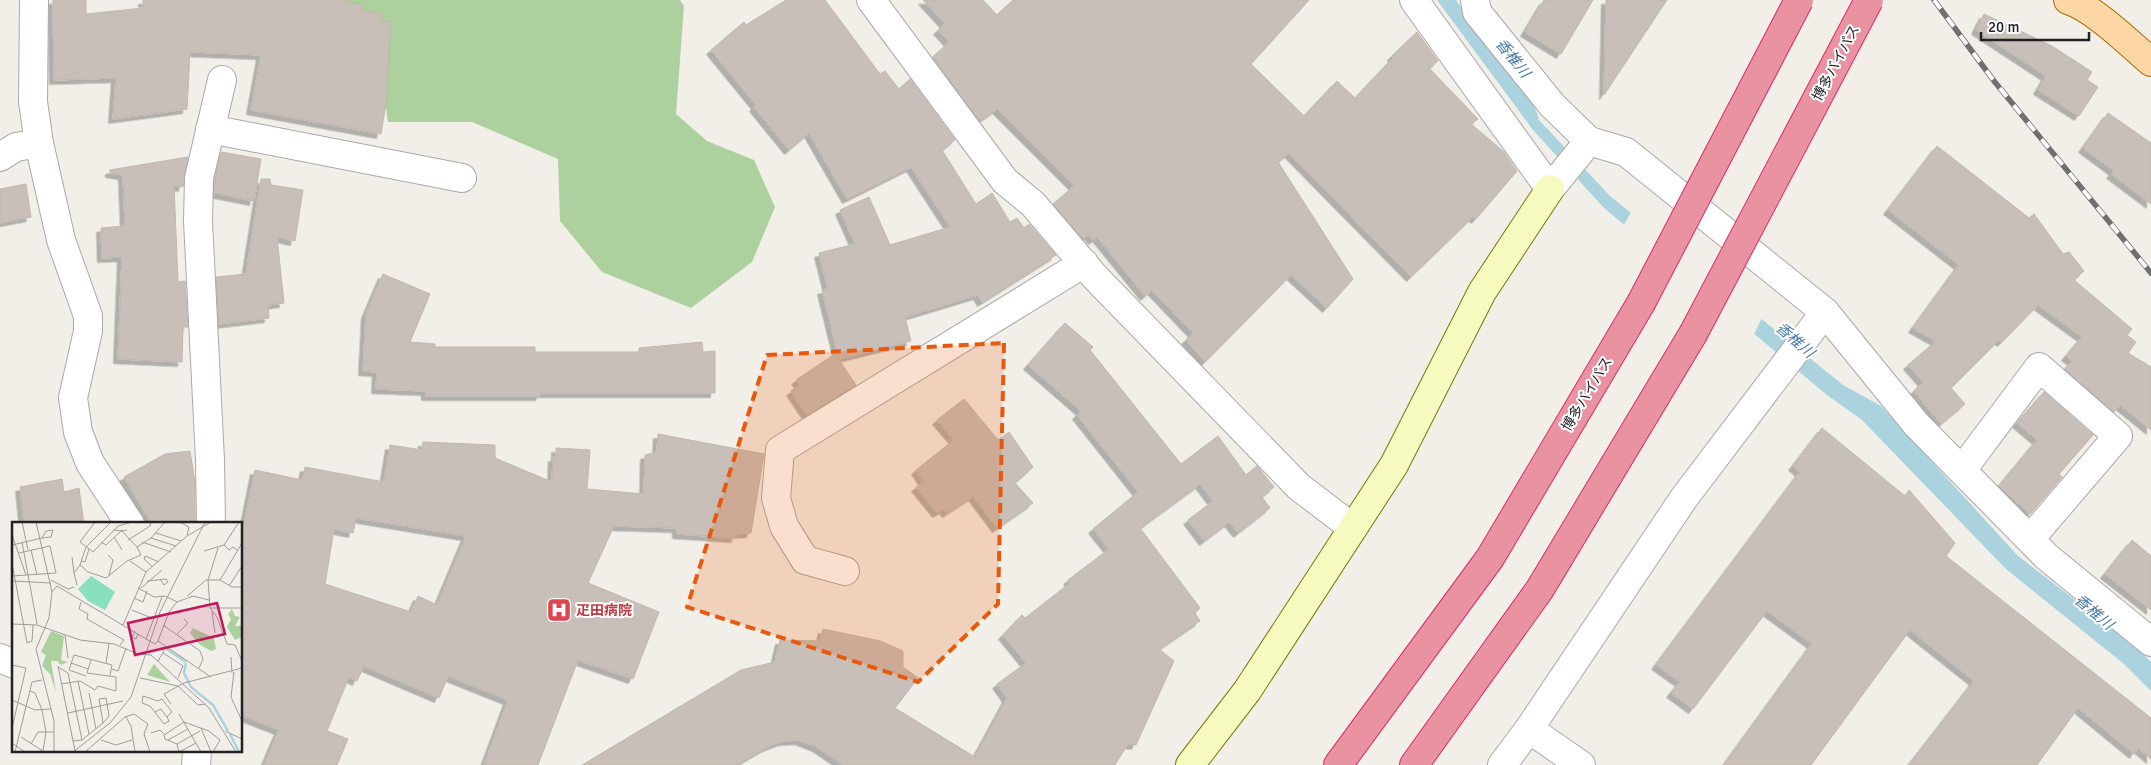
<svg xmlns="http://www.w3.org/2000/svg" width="2151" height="765" font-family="Signika,'Noto Sans JP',sans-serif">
<defs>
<filter id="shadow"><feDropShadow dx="-4.5" dy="4.5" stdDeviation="0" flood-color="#0004"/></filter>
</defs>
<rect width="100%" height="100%" fill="#f2efe9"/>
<path fill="#add19e" d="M311,0H680L684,6L676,114L707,141L754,160L775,207L752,262L691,308L602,272L560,221L558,159L472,122H388L375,32Z"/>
<path fill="#aad3df" d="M1437,0H1456L1539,120L1610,196L1843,385L1881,406L2018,556L2136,647L2151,662V691L2124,664L2006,569L1862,420L1827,395L1604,208L1533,130Z"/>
<path fill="#f2efe9" d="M1632,210L1763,316L1753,336L1623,227Z"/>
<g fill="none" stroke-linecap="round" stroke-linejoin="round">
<path stroke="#aad3df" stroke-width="11" d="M1498,63L1524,96L1533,118"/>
</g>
<g fill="#c7bfb8" stroke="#c4b6ab" fill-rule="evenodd" filter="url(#shadow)">
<path d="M53,0H86V14L143,8V0H346L345,2L363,4V11L382,13V21L391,22L387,91H388L381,134L251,110L261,55L190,52L187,109L113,119L116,78L54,80Z"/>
<path d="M786,0H825L880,74L885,71L899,89L910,79L955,140L942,150L976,204L992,193L1010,222L1017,218L1024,228L1029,224L1056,255L982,302L978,295L905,317L911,341L839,359L822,290L828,289L819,253L855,244L840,210L869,197L890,245L950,227L911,167L847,199L809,133L789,150L754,107L756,105L711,50L744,22L746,25Z"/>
<path d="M923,0H983L997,15L1013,0H1309L1251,64L1304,116L1337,81L1355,98L1393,58L1392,56L1417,32L1438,61L1429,68L1478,119L1471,124L1503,151L1517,171L1476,219L1473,217L1411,277L1289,153L1278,162L1353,279L1327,308L1291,275L1205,362L1186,340L1193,333L1152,290L1145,296L1097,237L1093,240L1089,235L1083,238L1053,204L1074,186L997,109L980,121L933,57L949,42L938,30L945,24Z"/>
<path d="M1544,0H1593L1561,54L1525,32Z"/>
<path d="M1606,0H1667L1604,95Z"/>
<path d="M1984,14L2052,46L2092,72L2087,80L2098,87L2079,116L2038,90L2046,76L1976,30Z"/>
<path d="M2108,113L2151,143V204L2111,174L2114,171L2083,148Z"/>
<path d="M1937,146L2029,218L2034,214L2063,254L2069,252L2084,271L2074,280L2132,329L2127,335L2136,342L2128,353L2151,367V430L2120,405L2114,412L2065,369L2072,361L2066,356L2082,337L2038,305L2002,342L1999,340L1951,388L1965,404L1941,424L1914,391L1923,382L1908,365L1936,341L1913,328L1959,265L1888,210Z"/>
<path d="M221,152L261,159L254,201L214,193L215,180Z"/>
<path d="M188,157L183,187L174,185L178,282L185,281L188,327H183L182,362L118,359L122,257L102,258L101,228L125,226L123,175L110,173V170Z"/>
<path d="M261,179H270L271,185L303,190L295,241L277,237L284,303L268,305L269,318L219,324L216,277L246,274Z"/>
<path d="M26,184L31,217L0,223V189Z"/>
<path d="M383,274L430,294L410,342L435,344V347H535V352H639V348L702,342L703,352L715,351V393H541L540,396H426V391L376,389L377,372L363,371L366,314Z"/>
<path d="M1065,323L1093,347L1090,350L1181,464L1218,436L1246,475L1257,466L1274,487L1262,497L1270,508L1238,533L1229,522L1204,541L1188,520L1213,501L1200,484L1140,528L1200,608L1195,613L1200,621L1159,649L1174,661L1136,745L1128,744L1115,765H843L817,747L799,740L783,741L765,748L736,765H582L741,670L775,662L780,640L820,641L823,629L880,641L903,651V667L918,678L895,708L975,757L1007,698L997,684L1026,663L1003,635L1022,615L1025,618L1070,583L1068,580L1109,549L1093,529L1138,492L1077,415L1081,411L1028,365Z"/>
<path d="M835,354L856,385L807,415L791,391L800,385L796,380Z"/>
<path d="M2044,392L2093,435L2059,474L2062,477L2030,514L1999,486L2037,440L2017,423Z"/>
<path d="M964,399L998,440L1009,432L1033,467L1015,483L1033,503L997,528L973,496L947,513L944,509L937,513L916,487L924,482L916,470L954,440L937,420Z"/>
<path d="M1822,428L1905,496L1909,490L1955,543L1946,556L2151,718V759L2138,748L2134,754L2078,708L2037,765H1909L1974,681L1910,630L1811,765H1724L1812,644L1767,611L1693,709L1671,693L1680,682L1656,665L1800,472L1793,466Z"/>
<path d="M658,434L764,454L751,533L736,534V538L677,534V528L614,526L588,583L659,612L633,679L578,660L538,765H484L508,700L448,676L439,698L364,666L357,681L349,677L327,731L348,739L337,765H264L279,730L241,715V540L255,470L302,480L305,467L384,482L390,445L422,450L423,442L495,445V458L552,482L553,457H556V448L590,450L587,489L644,494L645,455L657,452ZM356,518L466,536L437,605L418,596L411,612L325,584L334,529L353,533Z"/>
<path d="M190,451L195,482V524H152L124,477L165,454Z"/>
<path d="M62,479L64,492L79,488L84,524H24L20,487Z"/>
<path d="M2132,540L2151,556V610L2105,574Z"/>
</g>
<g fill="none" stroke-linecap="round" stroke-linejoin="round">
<defs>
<g id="street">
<path d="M34,0L33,102L39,143L61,240L88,316V331L73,398L78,432L90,463L130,524"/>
<path d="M871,0L1005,181L1033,204L1095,277L1299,487L1353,528"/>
<path d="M1414,0L1550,189L1589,141L1626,152L1825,312L1916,424L2047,557L2151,642"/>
<path d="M1475,0L1477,12L1552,105L1589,141"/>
<path d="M210,129L462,178"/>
<path d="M0,157L16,147L39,143"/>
<path d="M1962,470L2039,367L2118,436L2030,539"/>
<path d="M211,524L210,460L198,221L199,178L222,80"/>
<path d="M845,571L805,560L784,526L776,498L780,450L1084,263"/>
<path d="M0,658L14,664"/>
<path d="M1529,729L1581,765"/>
<path d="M196,765L197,751"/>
<path d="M1502,765L1529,729L1684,498L1825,312"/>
</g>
<path id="secondary" d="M1190,765L1247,691L1394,465L1482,292L1550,189"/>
<path id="primary" d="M2068,0C2095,9 2129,43 2151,62"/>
<g id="highway">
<path d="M1338,765L1490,558L1641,303"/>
<path d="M1414,765L1540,589L1693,334"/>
</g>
</defs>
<use href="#street" stroke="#a9a9a9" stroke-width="30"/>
<use href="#secondary" stroke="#707d05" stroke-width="30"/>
<use href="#primary" stroke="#a06b00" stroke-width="30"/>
<use href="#highway" stroke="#dc2a67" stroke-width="30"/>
<use href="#street" stroke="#fff" stroke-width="28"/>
<use href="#secondary" stroke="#f7fabf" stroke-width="28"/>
<use href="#primary" stroke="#fcd6a4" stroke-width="28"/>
<use href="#highway" stroke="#e892a2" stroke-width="28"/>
<defs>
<path id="rail" d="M1934,0L1994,81L2151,273"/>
</defs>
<use href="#rail" stroke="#707070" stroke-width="5.5"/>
<use href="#rail" stroke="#fff" stroke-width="4" stroke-dasharray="11" stroke-linecap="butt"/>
<defs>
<g id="highway-bridge">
<path d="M1641,303L1799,0"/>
<path d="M1693,334L1869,0"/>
</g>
</defs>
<use href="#highway-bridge" stroke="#dc2a67" stroke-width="30" stroke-linecap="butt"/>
<use href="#highway-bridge" stroke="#e892a2" stroke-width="28"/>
</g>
<path fill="#e8590c" fill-opacity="0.2" stroke="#e8590c" stroke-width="4" stroke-dasharray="10 6" stroke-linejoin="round" d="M1004,343L998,604L918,682L687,607L767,355Z"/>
<defs>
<symbol id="hospital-square" viewBox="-11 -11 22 22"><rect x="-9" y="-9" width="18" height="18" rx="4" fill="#e0444e" stroke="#fff"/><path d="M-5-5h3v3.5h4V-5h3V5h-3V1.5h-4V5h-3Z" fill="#fff"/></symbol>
</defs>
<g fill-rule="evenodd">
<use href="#hospital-square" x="545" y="596" width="28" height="28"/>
</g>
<g text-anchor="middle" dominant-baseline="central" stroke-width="4" stroke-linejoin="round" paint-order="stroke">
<g font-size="14" fill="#222" stroke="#fff">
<text transform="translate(1836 63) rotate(-62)">博多バイパス</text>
<text transform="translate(1587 394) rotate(-59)">博多バイパス</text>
</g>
<g font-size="14" font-weight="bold" fill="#be3a42" stroke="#fff" text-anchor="start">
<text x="576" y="610">疋田病院</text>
</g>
<g font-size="15" font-style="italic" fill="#4a7aab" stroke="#fff">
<text transform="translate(1513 58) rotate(51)">香椎川</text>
<text transform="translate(1795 340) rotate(41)">香椎川</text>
<text transform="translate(2094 612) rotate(40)">香椎川</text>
</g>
</g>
<g transform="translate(12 522)">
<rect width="230" height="230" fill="#f2efe9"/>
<path d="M220,87L223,94L228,95L223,104H230V115L223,118L215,105L219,97L216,92ZM181,106L202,116L204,127L199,129L187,122L178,111ZM39,109L52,114L49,138L56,140L49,143L45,139H39L44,170L38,152L30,144L34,133L29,130ZM142,142L149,150L158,160L135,153Z" fill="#add19e"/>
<path d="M79,54L103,70L93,88L76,79L66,67Z" fill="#88e0be"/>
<path fill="none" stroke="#aad3df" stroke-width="2.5" d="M153,126L174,140M174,141L172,151L179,165L201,183L216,209M218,212L227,230"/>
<path fill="none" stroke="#9f9d99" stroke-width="1" d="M10,0L16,28M24,0L40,70L37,96L24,127L42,199V230M83,0L68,20L81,30L106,4L120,0M167,0L177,5L175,13M41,8L39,15L30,16L34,9ZM102,8L110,9L125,25M144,11L169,19M0,13L14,53M102,15L110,28M139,16L164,24M116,18L135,6L139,3L137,0M10,20L25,102M89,20L94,23L109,9L115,8M130,20L159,30M0,23L30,16M212,23L217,28L221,25L225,28M206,26L196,58L198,86L205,95L215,122L223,123L230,139M19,28L25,53M192,29L212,23L227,0M96,33L101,38L97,53M60,35L62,51M69,39L73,40L77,27M118,39L134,50M0,41L15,121L20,119L21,103M68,43L76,50L94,56L115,39L129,33L125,25L139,16L153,0M141,45L132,37L133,34L147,40M0,54L44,51L38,24L7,31M39,58L56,67L62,65M208,58L230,21M0,59L39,61M135,59L154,57L156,60L152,63L148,57M65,63L62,51L68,43L74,25L99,0M217,64L230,44M126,66L142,75L153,74L165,80M129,66L150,48M40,70L45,64L134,117L143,122L146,119L199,155M175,74L194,58H208L220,65H230M122,76L131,80L135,69M69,80L67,87L76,92L75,97L112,118L108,123M198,86H230M120,88L142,97M200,90L203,111M0,102L25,103L68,118L102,122L126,132L139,133L197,186L224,230M111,103L134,50L175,14L199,0M151,103L188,129L191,137L187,146M123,109L120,115L124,117L126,112M165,112L176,101L172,97M53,113L56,136M134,117L150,75M146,119L157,90L165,80L181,74L197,78M151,131L171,144L166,156M219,135L220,151M146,139L152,129L150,125M59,141L76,147M94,141L97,121M0,143L14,146L0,206M46,144L63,229M46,145L56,151L70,218M100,147L106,149L114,126M222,150L219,175L230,199M74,154L57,148L62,133L100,143L98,153M128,156L166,164L186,183L194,182M66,159L77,212M49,162L68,159L83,168L86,164L104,169V155L75,151L79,138M77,171L84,207M131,174L146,179L150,177L160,190L155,195L157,199L152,202L138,184L130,181ZM0,178L23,188L39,187M159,182L152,172L172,161L230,146M143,190L149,187L155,195M56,191L111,179M167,192L189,230M114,195L119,204L123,230M189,206L199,230M213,209L230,217M139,211L148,208L152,212M9,215L31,229L34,210L30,188L23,171L18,169M89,218L104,223L120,218M156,218L176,207M61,219L70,218L91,201L97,194L94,176L87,177L91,201M0,221L13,230M19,222L26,210H42M165,222L188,209M3,230L20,160L30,158M61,230L98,201L119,175L148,90L193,0M73,230L113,195L122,192L136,202L132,212L138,230M167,230L165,222L153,217L152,213L172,200L197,209L208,218L201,230M167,230L184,221"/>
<path fill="#c2185b" fill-opacity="0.15" stroke="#c2185b" stroke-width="2.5" d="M205,81L213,112L123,133L116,101Z"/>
<rect width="230" height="230" fill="none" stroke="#222" stroke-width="2.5"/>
</g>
<path d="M1981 32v8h108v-8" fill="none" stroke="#222222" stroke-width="2.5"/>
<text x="1988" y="32" font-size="15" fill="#222222" stroke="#ffffff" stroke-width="4" paint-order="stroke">20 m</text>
</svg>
